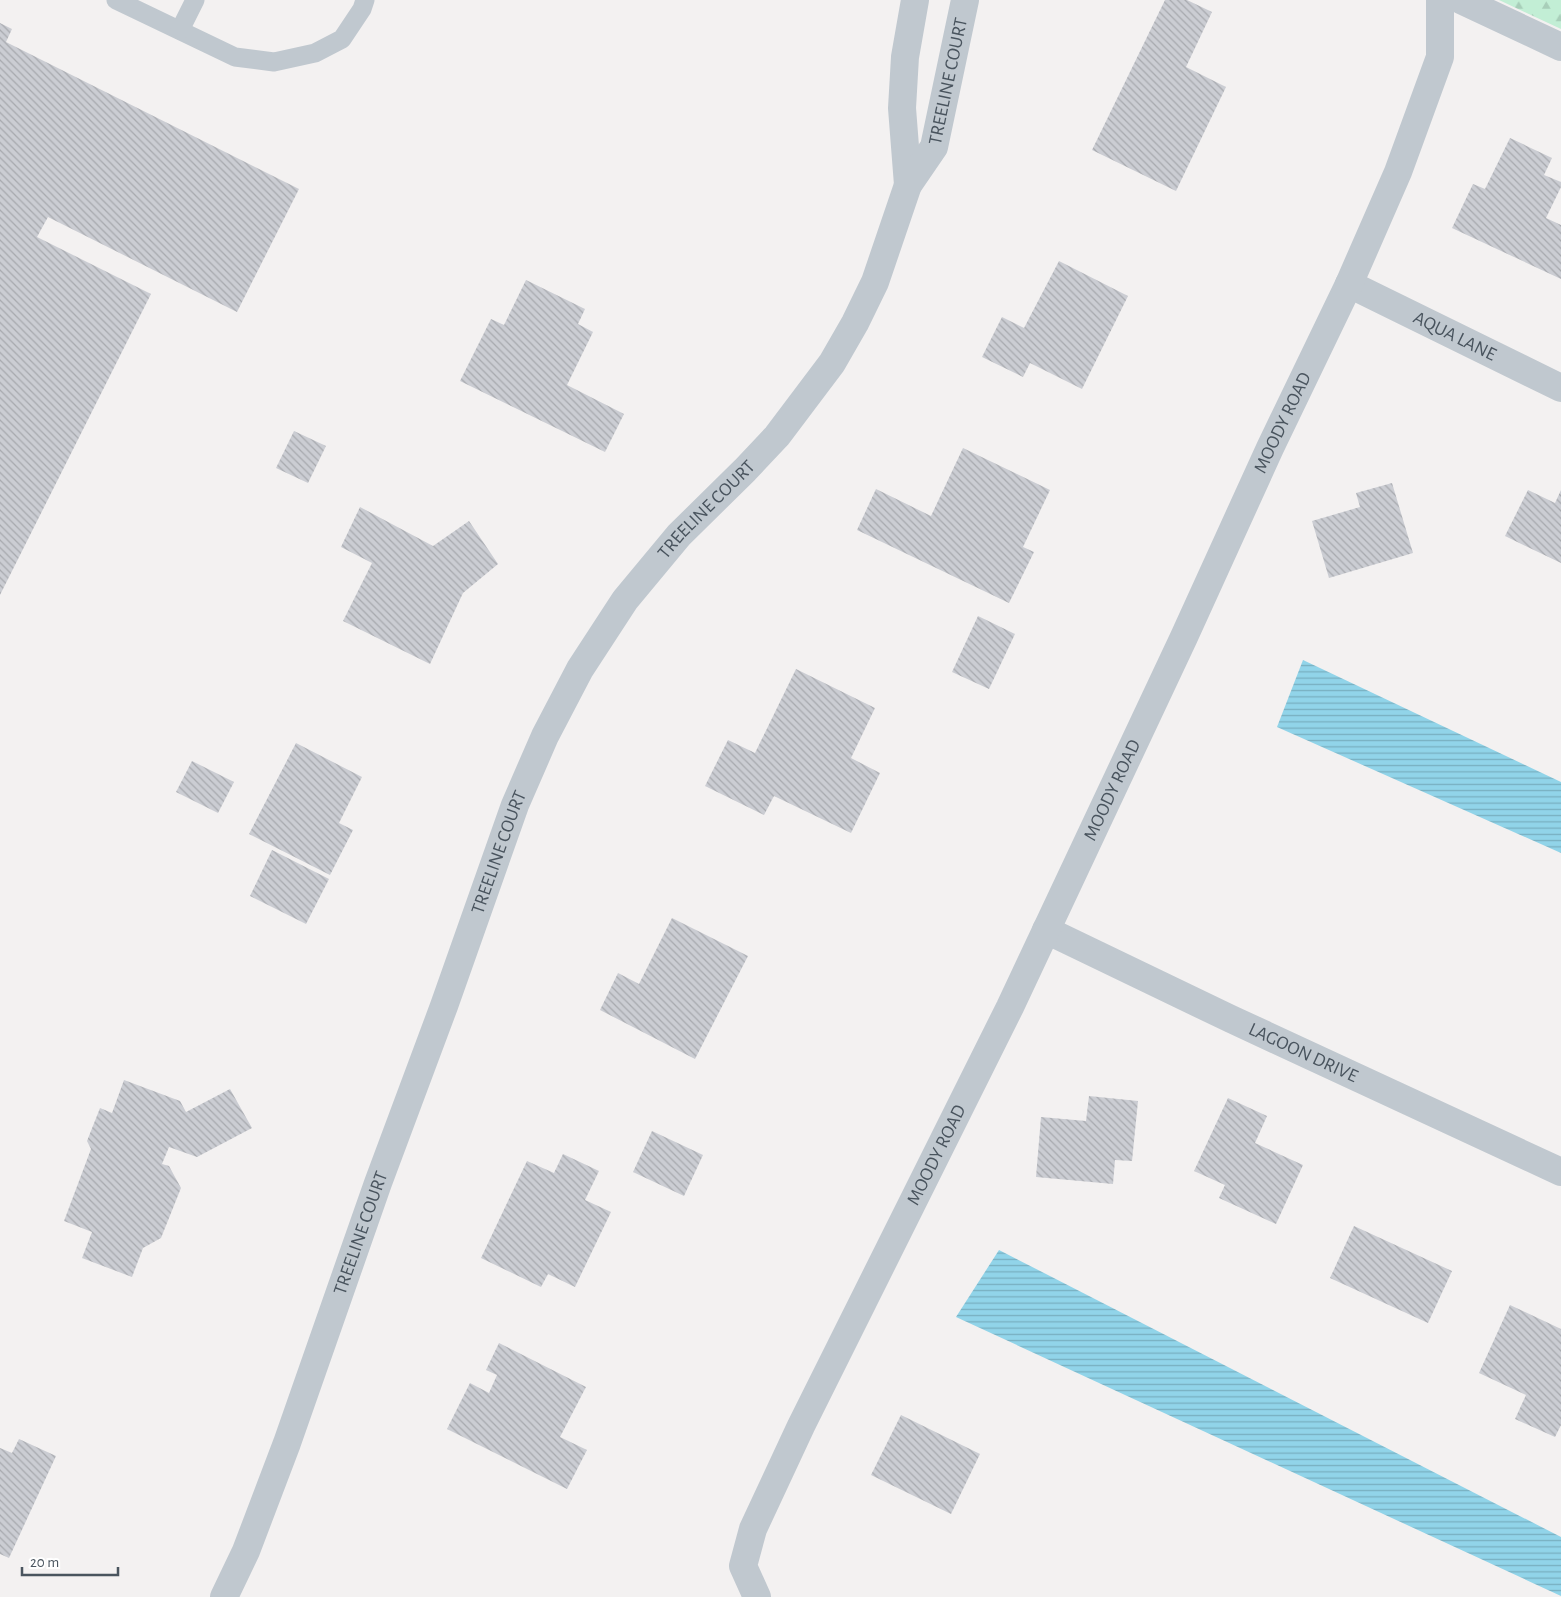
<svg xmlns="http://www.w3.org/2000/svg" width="1561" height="1597" font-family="'Alegreya Sans',sans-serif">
<defs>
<pattern id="forest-firs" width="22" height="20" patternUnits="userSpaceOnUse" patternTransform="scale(1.25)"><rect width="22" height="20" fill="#c2eed5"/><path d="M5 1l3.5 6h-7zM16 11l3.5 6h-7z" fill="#a8ceb9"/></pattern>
<pattern id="water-rules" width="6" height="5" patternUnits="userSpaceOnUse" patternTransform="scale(1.25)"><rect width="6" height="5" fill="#91d4e9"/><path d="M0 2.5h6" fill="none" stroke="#78afc0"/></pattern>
<pattern id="building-back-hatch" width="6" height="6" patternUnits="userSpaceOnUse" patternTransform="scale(1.25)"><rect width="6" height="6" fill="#cbcdd3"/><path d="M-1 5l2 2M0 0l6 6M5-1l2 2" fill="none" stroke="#a7a9ae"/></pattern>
</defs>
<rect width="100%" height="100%" fill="#f3f1f1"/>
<path fill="url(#forest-firs)" d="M1499,0H1561V29Z"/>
<g fill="url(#water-rules)">
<path d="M1303,660L1561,782V853L1277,727Z"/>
<path d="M999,1250L1561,1537V1596L956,1317Z"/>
</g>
<g fill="url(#building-back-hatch)">
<path d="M1165,0H1187L1212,12L1186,67L1226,87L1176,191L1092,150Z"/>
<path d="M0,23L12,29L6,42L299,189L237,312L48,217L37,237L151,294L0,595Z"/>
<path d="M1510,138L1552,158L1544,175L1561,182V187L1546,218L1561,225V279L1452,228L1473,184L1485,189Z"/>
<path d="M1059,261L1128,296L1082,389L1030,363L1023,377L982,357L1002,317L1024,328Z"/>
<path d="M526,280L585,309L578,324L593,332L567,385L624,414L605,452L460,381L491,319L504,325Z"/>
<path d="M294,431L326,446L308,483L276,468Z"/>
<path d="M963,448L1050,490L1023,547L1034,552L1009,603L857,530L876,489L931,516Z"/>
<path d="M1392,483L1413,553L1329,578L1312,521L1360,507L1356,493Z"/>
<path d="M1528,490L1555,503L1561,490V563L1505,536Z"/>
<path d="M360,507L433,546L469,521L498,564L463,593L430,664L343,621L372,563L341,547Z"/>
<path d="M978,616L1015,634L989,689L952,672Z"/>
<path d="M796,669L875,708L851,758L880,773L851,833L774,796L764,815L705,786L728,740L755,753Z"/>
<path d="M296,743L362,777L339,823L353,830L330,875L249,834Z"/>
<path d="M192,761L234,782L218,813L176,792Z"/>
<path d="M272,850L329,879L306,924L250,896Z"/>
<path d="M672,918L748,956L695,1059L600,1010L618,973L639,984Z"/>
<path d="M124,1080L180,1101L186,1112L230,1089L252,1128L197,1157L169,1147L162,1164L169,1166L181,1188L161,1238L143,1248L132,1277L82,1258L92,1232L64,1221L91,1149L87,1141L100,1108L112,1113Z"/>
<path d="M1089,1096L1138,1101L1132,1161L1115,1160L1113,1184L1036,1177L1041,1117L1086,1121Z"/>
<path d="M1228,1098L1267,1116L1255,1143L1303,1165L1276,1224L1219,1198L1225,1185L1194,1171Z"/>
<path d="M652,1131L703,1155L684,1196L633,1172Z"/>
<path d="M563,1154L599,1171L585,1200L611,1212L575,1287L548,1274L541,1287L481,1258L527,1161L554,1173Z"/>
<path d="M1354,1226L1452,1271L1428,1323L1330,1278Z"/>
<path d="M1510,1305L1561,1329V1425L1555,1437L1515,1419L1526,1395L1479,1373Z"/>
<path d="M499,1343L586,1387L560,1437L587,1450L567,1489L447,1429L470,1383L489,1393L497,1375L486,1370Z"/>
<path d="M901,1415L980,1454L951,1514L871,1475Z"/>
<path d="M19,1439L56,1456L9,1558L0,1554V1448L12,1453Z"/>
</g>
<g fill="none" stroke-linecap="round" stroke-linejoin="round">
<g stroke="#c0c8cf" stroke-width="19">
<path d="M116,0L235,57L274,62L315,53L342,39L362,9L365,0"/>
<path d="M180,30L195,0"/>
</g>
<g stroke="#c0c8cf" stroke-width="28">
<path d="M1461,0L1561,47"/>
<path d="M908,185L902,108L905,57L915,0"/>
<path id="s1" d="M1349,284L1561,388"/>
<path id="s2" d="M1046,930L1231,1019L1561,1172"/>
<path id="s3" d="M224,1597L246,1551L287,1443L378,1183L444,1006L515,805L545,736L580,669L625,600L679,535L745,470L777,436L832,363L855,323L875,282L908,185L934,147L965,0"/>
<path id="s4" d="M757,1597L743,1566L753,1529L801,1426L1010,1007L1184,637L1270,448L1349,284L1398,172L1440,57V0"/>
</g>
</g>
<g text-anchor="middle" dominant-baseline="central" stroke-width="4" stroke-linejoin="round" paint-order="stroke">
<g font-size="19" fill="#49545e" stroke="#fff">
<text stroke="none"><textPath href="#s3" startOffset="1700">TREELINE COURT</textPath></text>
<text stroke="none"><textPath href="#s1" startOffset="118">AQUA LANE</textPath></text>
<text stroke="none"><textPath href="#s4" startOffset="1299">MOODY ROAD</textPath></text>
<text stroke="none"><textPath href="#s3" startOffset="1199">TREELINE COURT</textPath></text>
<text stroke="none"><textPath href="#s4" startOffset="894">MOODY ROAD</textPath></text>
<text stroke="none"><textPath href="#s3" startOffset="794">TREELINE COURT</textPath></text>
<text stroke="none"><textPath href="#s2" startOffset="285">LAGOON DRIVE</textPath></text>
<text stroke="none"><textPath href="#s4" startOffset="489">MOODY ROAD</textPath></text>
<text stroke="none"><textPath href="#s3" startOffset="389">TREELINE COURT</textPath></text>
</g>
</g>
<path d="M22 1567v8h96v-8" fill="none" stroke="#49545e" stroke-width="2.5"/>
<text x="30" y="1567" font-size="15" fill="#49545e" stroke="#ffffff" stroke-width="4" paint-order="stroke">20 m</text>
</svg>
